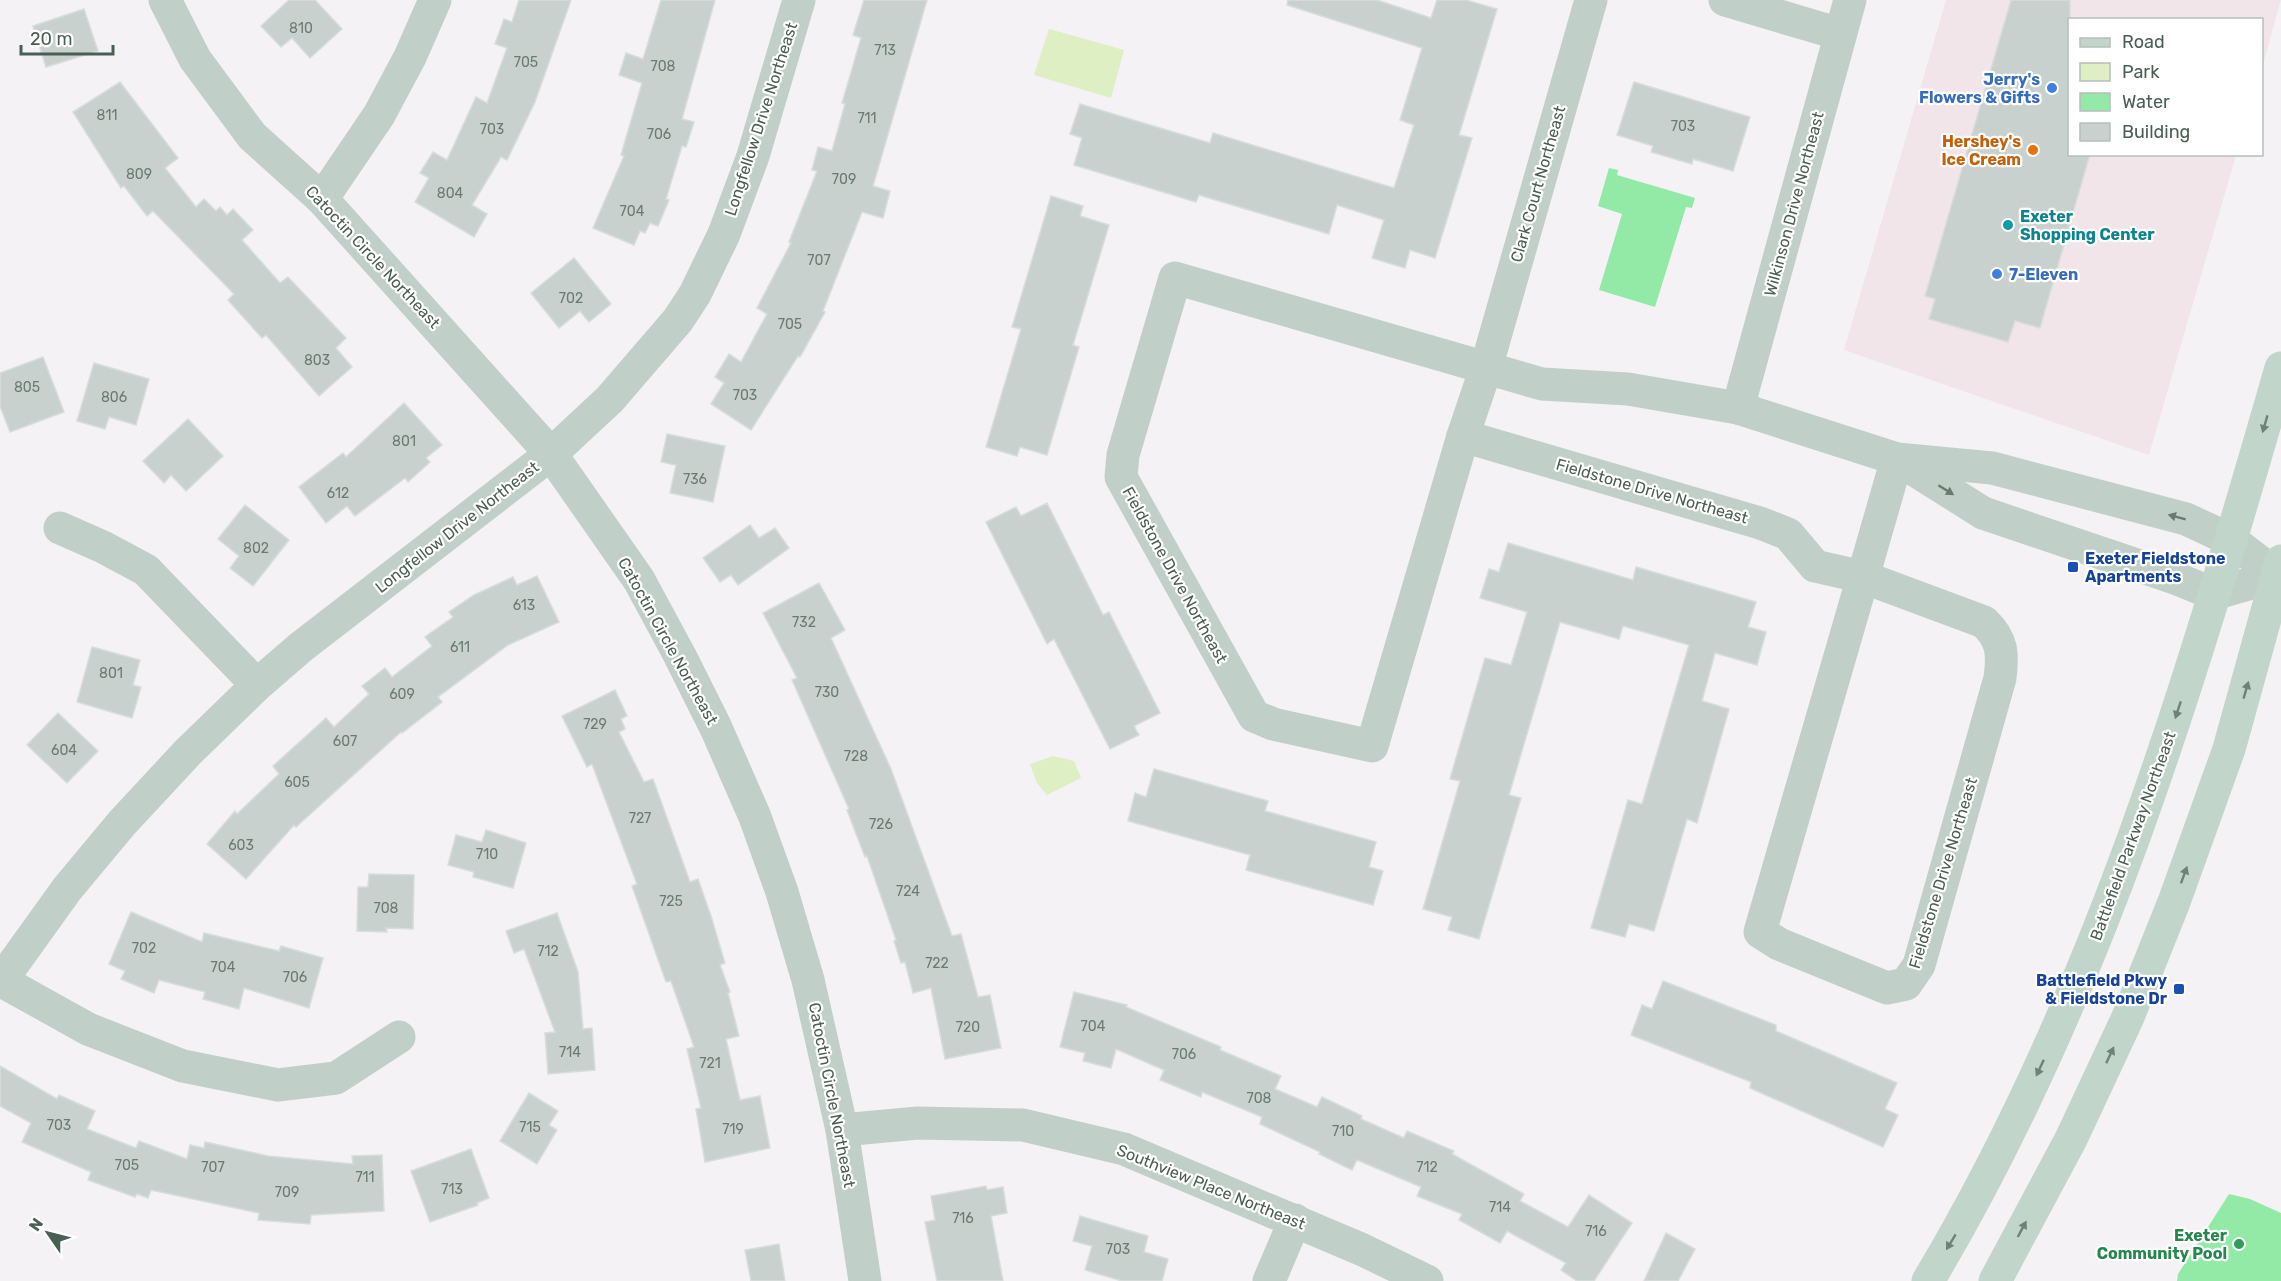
<svg xmlns="http://www.w3.org/2000/svg" width="2281" height="1281" font-family="Rubik,sans-serif">
<rect width="100%" height="100%" fill="#f4f2f4"/>
<path fill="#f1e5e9" d="M1946,0H2281L2262,68V20H2070V154L2236,155L2149,455L1844,350Z"/>
<g fill="#ddefc3">
<path d="M1049,29L1124,50L1111,98L1034,75Z"/>
<path d="M1053,756L1074,761L1081,778L1047,795L1037,783L1030,764Z"/>
</g>
<g fill="#92eaa6">
<path d="M1609,168L1618,170L1617,175L1695,198L1692,208L1686,207L1655,307L1599,290L1622,214L1598,206Z"/>
<path d="M2229,1194L2250,1199L2281,1213V1281H2177L2178,1274Z"/>
</g>
<g fill="#c9d1ce" stroke="#d6dddb" stroke-width="1.5">
<path d="M289,0H315L342,29L310,58L292,38L281,47L261,26Z"/>
<path d="M519,0H571L535,102L507,160L501,157L472,205L487,214L474,237L415,202L429,178L420,173L433,152L447,160L476,97L487,103L507,48L495,44L504,19L512,22Z"/>
<path d="M661,0H715L682,119L694,122L686,147L682,146L666,199L669,200L658,226L650,223L645,233L640,231L634,245L593,228L624,156L621,155L642,83L619,75L626,53L643,59Z"/>
<path d="M864,0H927L873,186L890,191L883,218L862,212L823,311L825,312L800,357L798,356L751,430L711,404L724,383L715,377L729,354L741,362L767,314L757,308L791,243L789,242L817,171L812,170L818,147L832,151L845,104L842,103L861,38L853,35Z"/>
<path d="M1288,0H1377L1431,18L1437,0H1466L1497,9L1459,135L1472,138L1435,258L1410,250L1405,268L1372,258L1384,220L1337,205L1329,234L1199,195L1196,202L1074,165L1082,138L1070,134L1080,104L1210,143L1213,133L1394,188L1414,125L1400,120L1422,48L1287,5Z"/>
<path d="M2011,0H2070V154H2090L2040,328L2015,321L2008,342L1929,319L1935,299L1925,296Z"/>
<path d="M84,9L98,51L46,67L33,26Z"/>
<path d="M120,82L178,158L165,168L196,207L204,199L216,211L220,207L227,215L233,209L253,230L242,240L280,283L288,277L346,338L336,348L352,367L319,396L266,335L262,338L228,300L234,294L153,211L147,216L124,186L121,188L73,112Z"/>
<path d="M1634,82L1750,117L1733,171L1693,159L1692,164L1651,152L1653,146L1617,135Z"/>
<path d="M1051,196L1083,206L1080,216L1109,225L1073,345L1079,347L1047,455L1020,447L1017,456L986,447L1021,329L1012,327Z"/>
<path d="M574,258L611,304L589,322L580,311L559,328L531,293Z"/>
<path d="M43,357L64,412L10,432L0,406V373Z"/>
<path d="M94,363L149,379L136,425L109,417L105,429L77,421Z"/>
<path d="M404,403L442,445L426,458L430,462L408,482L405,478L355,516L347,506L326,523L299,487L343,453L346,457Z"/>
<path d="M188,419L223,456L186,491L171,475L164,483L143,461Z"/>
<path d="M667,434L725,446L713,502L670,493L676,465L661,462Z"/>
<path d="M1047,503L1103,615L1109,612L1160,713L1134,726L1139,735L1110,749L1054,639L1047,644L986,522L1016,507L1021,516Z"/>
<path d="M245,505L289,540L253,586L230,568L239,556L218,539Z"/>
<path d="M750,525L759,538L775,528L789,548L738,585L731,575L720,582L703,558Z"/>
<path d="M1508,543L1633,580L1636,567L1756,602L1748,627L1766,632L1757,665L1715,653L1702,701L1729,709L1697,823L1687,819L1654,931L1629,924L1625,937L1591,928L1628,800L1642,804L1689,645L1623,626L1619,639L1560,622L1509,795L1521,798L1479,939L1448,930L1452,917L1423,909L1460,781L1450,779L1485,658L1511,665L1527,612L1480,598L1489,569L1499,572Z"/>
<path d="M537,576L559,622L508,645L438,697L442,702L402,733L401,732L296,827L294,825L246,879L207,844L235,811L237,814L279,774L273,766L326,718L334,727L369,694L362,686L385,668L392,677L432,646L425,637L453,617L449,612L474,595L513,577L517,585Z"/>
<path d="M819,583L845,630L831,638L891,769L952,936L961,934L978,997L990,995L1001,1048L945,1059L931,988L913,993L905,962L901,963L894,941L896,940L867,856L865,857L847,810L849,809L792,680L797,678L763,613Z"/>
<path d="M92,647L140,660L133,685L141,687L132,718L77,702Z"/>
<path d="M615,690L627,716L621,719L625,729L619,732L644,782L653,779L690,882L698,879L711,916L725,963L720,965L730,992L728,993L739,1036L726,1039L740,1100L760,1096L770,1148L705,1162L696,1109L701,1108L687,1049L694,1047L671,981L666,982L632,886L637,884L592,764L587,767L562,716Z"/>
<path d="M58,713L98,751L67,783L27,745Z"/>
<path d="M1154,769L1268,801L1265,811L1376,842L1369,867L1383,871L1373,905L1246,870L1250,855L1128,821L1135,793L1146,797Z"/>
<path d="M486,830L526,843L513,888L473,877L474,872L448,865L456,835L482,842Z"/>
<path d="M369,874L414,875L413,929L386,928L387,932L357,931L358,887H368Z"/>
<path d="M131,912L202,942L204,933L279,951L281,946L323,958L309,1008L244,988L239,1009L203,999L205,992L159,980L154,993L121,979L125,971L109,964Z"/>
<path d="M557,913L578,972L583,1029L592,1028L595,1070L548,1074L545,1033L555,1032L524,949L514,953L506,931Z"/>
<path d="M1663,981L1776,1025V1031L1897,1083L1885,1109L1898,1115L1883,1147L1750,1088L1751,1082L1631,1035L1642,1005L1652,1009Z"/>
<path d="M1074,992L1127,1005L1126,1007L1221,1047L1220,1050L1281,1076L1275,1089L1317,1107L1322,1097L1362,1116L1361,1119L1404,1138L1407,1131L1454,1151L1452,1154L1524,1194L1520,1201L1568,1227L1589,1195L1632,1223L1594,1281H1577L1561,1270L1566,1263L1507,1231L1500,1243L1459,1220L1462,1214L1417,1196L1421,1187L1357,1160L1352,1170L1319,1154L1320,1152L1260,1124L1262,1117L1202,1092L1201,1097L1160,1080L1164,1070L1116,1049L1111,1068L1083,1061L1085,1053L1060,1047Z"/>
<path d="M0,1066L57,1099L59,1095L95,1111L87,1129L136,1148L139,1141L187,1159L190,1145L204,1148L205,1142L268,1156L353,1164L352,1156L382,1155L384,1211L311,1215L310,1224L258,1220L259,1213L151,1190L148,1198L137,1194L135,1197L88,1180L91,1172L22,1142L31,1123L0,1106Z"/>
<path d="M529,1093L558,1111L549,1125L557,1130L537,1164L500,1141Z"/>
<path d="M471,1149L489,1198L477,1203L478,1205L430,1222L411,1171Z"/>
<path d="M986,1186L987,1190L1003,1187L1007,1213L991,1216L1003,1281H937L925,1222L935,1220L931,1196Z"/>
<path d="M1080,1216L1148,1236L1144,1252L1168,1259L1162,1281H1122L1085,1270L1092,1246L1073,1241Z"/>
<path d="M1666,1233L1695,1249L1678,1281H1644Z"/>
<path d="M779,1244L785,1281H751L745,1250Z"/>
</g>
<g fill="none" stroke-linecap="round" stroke-linejoin="round">
<g stroke="#c0d0c8" stroke-width="33">
<path d="M165,0L195,59L252,136L322,199L551,454L639,580L680,656L716,728L755,817L782,892L808,980L842,1130L865,1281"/>
<path d="M1591,0L1486,368L1463,436L1372,746L1273,724L1254,716L1121,477L1123,455L1175,278L1542,384L1628,389L1738,408L1897,459L1992,468L2186,519L2231,540L2281,578"/>
<path d="M1725,0L1840,34"/>
<path d="M322,199L379,115L410,57L435,0"/>
<path d="M1738,408L1850,0"/>
<path d="M1463,436L1760,523L1788,534L1815,566L1863,577L1897,459"/>
<path d="M1902,462L1983,513L2175,578L2214,594L2276,576"/>
<path d="M60,528L103,547L146,570L257,685"/>
<path d="M1863,577L1984,622C2003,640 2003,654 2000,678L1919,965L1906,984L1887,988L1779,944L1760,932Z"/>
<path d="M0,980L88,1029L183,1066L278,1085L336,1078L399,1037"/>
<path d="M1,981L67,889L122,823L188,752L257,685L301,647L551,454L610,399L678,320L695,294L724,234L753,156L799,0"/>
<path d="M842,1130L918,1123L1023,1125L1124,1149L1363,1250L1427,1281"/>
<path d="M1269,1281L1295,1220"/>
</g>
<g stroke="#c1d5cb" stroke-width="33">
<path d="M1928,1281C2098,997 2190,684 2281,368"/>
<path d="M1995,1281L2071,1139L2128,1017L2174,902L2229,749L2281,561"/>
</g>
</g>
<defs><path id="oneway-solid" d="M-6-.8H1V-3.2L6.5 0L1 3.2V.8H-6Z" transform="scale(1.5)"/></defs>
<g fill="#6e8278">
<use href="#oneway-solid" transform="translate(2265 424) rotate(106)"/>
<use href="#oneway-solid" transform="translate(2246 690) rotate(-74)"/>
<use href="#oneway-solid" transform="translate(2178 710) rotate(108)"/>
<use href="#oneway-solid" transform="translate(2184 875) rotate(-70)"/>
<use href="#oneway-solid" transform="translate(2110 1055) rotate(-65)"/>
<use href="#oneway-solid" transform="translate(2040 1068) rotate(115)"/>
<use href="#oneway-solid" transform="translate(2022 1229) rotate(-62)"/>
<use href="#oneway-solid" transform="translate(1951 1242) rotate(121)"/>
</g>
<g fill="#687b71">
<use href="#oneway-solid" transform="translate(1946 490) rotate(32)"/>
<use href="#oneway-solid" transform="translate(2177 517) rotate(-165)"/>
</g>
<g fill="#3f7fe0" stroke="#fff" stroke-width="2">
<circle cx="2052" cy="88" r="6"/>
<circle cx="1997" cy="274" r="6"/>
</g>
<circle fill="#e8710a" stroke="#fff" stroke-width="2" cx="2033" cy="150" r="6"/>
<circle fill="#0f9aa8" stroke="#fff" stroke-width="2" cx="2008" cy="225" r="6"/>
<g fill="#1a4fb4" stroke="#fff" stroke-width="2">
<rect x="2067" y="561" width="12" height="12" rx="3"/>
<rect x="2173" y="983" width="12" height="12" rx="3"/>
</g>
<circle fill="#2e9e5b" stroke="#fff" stroke-width="2" cx="2239" cy="1244" r="6"/>
<g text-anchor="middle" dominant-baseline="central" stroke-width="4.5" stroke-linejoin="round" paint-order="stroke">
<g font-size="14" fill="#6a7c72">
<text x="301" y="28">810</text>
<text x="885" y="50">713</text>
<text x="526" y="62">705</text>
<text x="663" y="66">708</text>
<text x="107" y="115">811</text>
<text x="867" y="118">711</text>
<text x="1683" y="126">703</text>
<text x="492" y="129">703</text>
<text x="659" y="134">706</text>
<text x="139" y="174">809</text>
<text x="844" y="179">709</text>
<text x="450" y="193">804</text>
<text x="632" y="211">704</text>
<text x="819" y="260">707</text>
<text x="571" y="298">702</text>
<text x="790" y="324">705</text>
<text x="317" y="360">803</text>
<text x="27" y="387">805</text>
<text x="745" y="395">703</text>
<text x="114" y="397">806</text>
<text x="404" y="441">801</text>
<text x="695" y="479">736</text>
<text x="338" y="493">612</text>
<text x="256" y="548">802</text>
<text x="524" y="605">613</text>
<text x="804" y="622">732</text>
<text x="460" y="647">611</text>
<text x="111" y="673">801</text>
<text x="827" y="692">730</text>
<text x="402" y="694">609</text>
<text x="595" y="724">729</text>
<text x="345" y="741">607</text>
<text x="64" y="750">604</text>
<text x="856" y="756">728</text>
<text x="297" y="782">605</text>
<text x="640" y="818">727</text>
<text x="881" y="824">726</text>
<text x="241" y="845">603</text>
<text x="487" y="854">710</text>
<text x="908" y="891">724</text>
<text x="671" y="901">725</text>
<text x="386" y="908">708</text>
<text x="144" y="948">702</text>
<text x="548" y="951">712</text>
<text x="937" y="963">722</text>
<text x="223" y="967">704</text>
<text x="295" y="977">706</text>
<text x="1093" y="1026">704</text>
<text x="968" y="1027">720</text>
<text x="570" y="1052">714</text>
<text x="1184" y="1054">706</text>
<text x="710" y="1063">721</text>
<text x="1259" y="1098">708</text>
<text x="59" y="1125">703</text>
<text x="530" y="1127">715</text>
<text x="733" y="1129">719</text>
<text x="1343" y="1131">710</text>
<text x="127" y="1165">705</text>
<text x="213" y="1167">707</text>
<text x="1427" y="1167">712</text>
<text x="365" y="1177">711</text>
<text x="452" y="1189">713</text>
<text x="287" y="1192">709</text>
<text x="1500" y="1207">714</text>
<text x="963" y="1218">716</text>
<text x="1596" y="1231">716</text>
<text x="1118" y="1249">703</text>
</g>
<g font-size="16" font-weight="bold" fill="#366cbe" stroke="#fff" text-anchor="end">
<text x="2040" y="79">Jerry's<tspan x="2040" dy="18">Flowers &amp; Gifts</tspan></text>
<text x="2009" y="274" text-anchor="start">7-Eleven</text>
</g>
<g font-size="16" fill="#4a5f54" stroke="#fff">
<text transform="translate(761 119) rotate(-72)">Longfellow Drive Northeast</text>
<text transform="translate(1538 184) rotate(-74)">Clark Court Northeast</text>
<text transform="translate(1794 204) rotate(-75)">Wilkinson Drive Northeast</text>
<text transform="translate(373 257) rotate(47)">Catoctin Circle Northeast</text>
<text transform="translate(1652 491) rotate(16)">Fieldstone Drive Northeast</text>
<text transform="translate(457 527) rotate(-38)">Longfellow Drive Northeast</text>
<text transform="translate(1175 575) rotate(61)">Fieldstone Drive Northeast</text>
<text transform="translate(668 641) rotate(61)">Catoctin Circle Northeast</text>
<text transform="translate(2133 836) rotate(-70)">Battlefield Parkway Northeast</text>
<text transform="translate(1943 873) rotate(-73)">Fieldstone Drive Northeast</text>
<text transform="translate(832 1095) rotate(79)">Catoctin Circle Northeast</text>
<text transform="translate(1211 1187) rotate(22)">Southview Place Northeast</text>
</g>
<g font-size="16" font-weight="bold" fill="#c56008" stroke="#fff" text-anchor="end">
<text x="2021" y="141">Hershey's<tspan x="2021" dy="18">Ice Cream</tspan></text>
</g>
<g font-size="16" font-weight="bold" fill="#0d838f" stroke="#fff" text-anchor="start">
<text x="2020" y="216">Exeter<tspan x="2020" dy="18">Shopping Center</tspan></text>
</g>
<g font-size="16" font-weight="bold" fill="#164399" stroke="#fff" text-anchor="start">
<text x="2085" y="558">Exeter Fieldstone<tspan x="2085" dy="18">Apartments</tspan></text>
<text x="2167" y="980" text-anchor="end">Battlefield Pkwy<tspan x="2167" dy="18">&amp; Fieldstone Dr</tspan></text>
</g>
<g font-size="16" font-weight="bold" fill="#27864d" stroke="#fff" text-anchor="end">
<text x="2227" y="1235">Exeter<tspan x="2227" dy="18">Community Pool</tspan></text>
</g>
</g>
<rect x="2068" y="18" width="195" height="138" fill="#ffffff" stroke="#b7bfbb" stroke-width="1.5"/>
<rect x="2080" y="38" width="30" height="9" fill="#c1d5cb" stroke="#b7bfbb" stroke-width="1.5"/>
<text x="2122" y="48" font-size="18" fill="#4a5f54">Road</text>
<rect x="2080" y="63" width="30" height="18" fill="#ddefc3" stroke="#b7bfbb" stroke-width="1.5"/>
<text x="2122" y="78" font-size="18" fill="#4a5f54">Park</text>
<rect x="2080" y="93" width="30" height="18" fill="#92eaa6" stroke="#b7bfbb" stroke-width="1.5"/>
<text x="2122" y="108" font-size="18" fill="#4a5f54">Water</text>
<rect x="2080" y="123" width="30" height="18" fill="#c9d1ce" stroke="#b7bfbb" stroke-width="1.5"/>
<text x="2122" y="138" font-size="18" fill="#4a5f54">Building</text>
<g transform="translate(48 1233) rotate(305)" stroke="#ffffff" stroke-width="4.5" paint-order="stroke">
<path d="M0-4.5L10 22L0 15L-10 22Z" fill="#4a5f54"/>
<text y="-9" font-size="16" font-weight="bold" text-anchor="middle" fill="#4a5f54">N</text>
</g>
<path d="M21 45v9h92v-9" fill="none" stroke="#4a5f54" stroke-width="3"/>
<text x="30" y="45" font-size="18" fill="#4a5f54" stroke="#ffffff" stroke-width="4.5" paint-order="stroke">20 m</text>
</svg>
